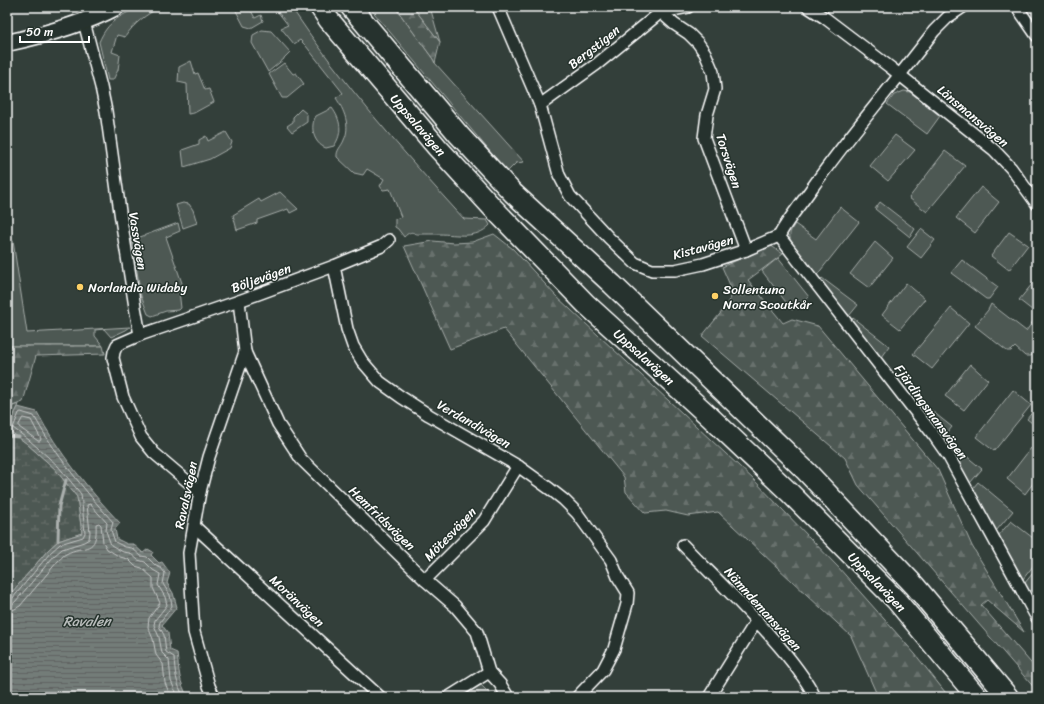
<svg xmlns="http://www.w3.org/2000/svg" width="1044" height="704" font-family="Sriracha,sans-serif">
<defs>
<pattern id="forest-firs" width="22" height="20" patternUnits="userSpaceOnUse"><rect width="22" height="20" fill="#4d5853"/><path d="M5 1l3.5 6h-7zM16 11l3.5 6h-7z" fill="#68716d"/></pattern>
<pattern id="wetland-marsh" width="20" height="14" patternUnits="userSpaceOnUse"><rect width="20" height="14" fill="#4d5853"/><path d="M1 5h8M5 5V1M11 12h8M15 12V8" fill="none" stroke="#68716d"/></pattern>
<pattern id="water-rules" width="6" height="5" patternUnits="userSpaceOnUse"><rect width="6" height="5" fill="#737b78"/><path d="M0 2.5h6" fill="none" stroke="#606462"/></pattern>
</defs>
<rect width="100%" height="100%" fill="#333f3a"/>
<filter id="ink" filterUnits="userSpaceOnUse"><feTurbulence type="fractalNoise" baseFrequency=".025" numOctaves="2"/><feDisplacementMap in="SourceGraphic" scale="8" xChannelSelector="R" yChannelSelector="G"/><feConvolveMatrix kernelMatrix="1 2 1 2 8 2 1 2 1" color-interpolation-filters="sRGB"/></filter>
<g filter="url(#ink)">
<g fill="#4d5853" stroke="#a6aca9">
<path d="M138,7H160C146,15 134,23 125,37L117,35L112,52L120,55L118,70L113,80H108L99,42C108,21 119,17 138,7Z"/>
<path d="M234,7H249L255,18L261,15L263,21L251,28L244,26Z"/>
<path d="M274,7H291C342,83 403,152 464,219L487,220L490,225C476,240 457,234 439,234C433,234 427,234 420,234C413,235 413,228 404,237L398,229L395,227V219L401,217L390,189L383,190L380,186L384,179L367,169L363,175L354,173L337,157C336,150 342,146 344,140C351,126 344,110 336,98L343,93L306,46L300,40L294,44L281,28L288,25Z"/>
<path d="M369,7H395L433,59L435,63L524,162L516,163L507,172Z"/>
<path d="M413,7H430L440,42Z"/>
<path d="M262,30L271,31L290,52L284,58V59L268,72L252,43L253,35Z"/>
<path d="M191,61L195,74L198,73L205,90L209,89L214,102L194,113L188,114L187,84L178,82L179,67Z"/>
<path d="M284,63L293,74L296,73L304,84L287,98H282L269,74Z"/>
<path d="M904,91L910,92L940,116L927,134L887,104L894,95Z"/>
<path d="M332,108C341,120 343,133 334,146L326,148C314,144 309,127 316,116Z"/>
<path d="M301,109L307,114V122L292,132L287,126L293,122V117Z"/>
<path d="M226,132L232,142L230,148L210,159L184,167L182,150L199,144V140L206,136L208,141Z"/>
<path d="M895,135L915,150L888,181L870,166Z"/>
<path d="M945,151L965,166L927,212L909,198Z"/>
<path d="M981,187L999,202L975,233L956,218Z"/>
<path d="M280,192L298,209L290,213L288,209L257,220V223L237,230L233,215L259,199L261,202Z"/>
<path d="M880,202L915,229L910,237L875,209Z"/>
<path d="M183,203L189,204L193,210L197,223L183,228L176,205Z"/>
<path d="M840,207L859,222L817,275C811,267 791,246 790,238C789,233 792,228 795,224L816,239Z"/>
<path d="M178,223L180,231L166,237L182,283L179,291L181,308L179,310L166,311L152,316L148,314L141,296L132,240Z"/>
<path d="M921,229L935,240L921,258L907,247Z"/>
<path d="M1009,232L1028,245L1009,270L991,256Z"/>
<path d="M7,241H13L27,333L130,327L126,330L111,337L104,329L95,330V336L103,346H7Z"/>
<path d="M875,242L893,258L869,288L850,274Z"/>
<path d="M778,258L809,297L792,310L762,271Z"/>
<path d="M962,260L998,287L989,299H986L951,273Z"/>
<path d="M822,278L858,305L849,316L820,280Z"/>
<path d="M1037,278V314L1019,300Z"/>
<path d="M906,283L925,299L900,329L882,315Z"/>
<path d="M991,304L1026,331L1037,316V349L1031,356H1025L1015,347L1011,351H1007L975,326L988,310Z"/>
<path d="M951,308L969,323L932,369L913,354Z"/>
<path d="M853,318L889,346L881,357L851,320Z"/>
<path d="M970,364L988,380L964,410L945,396Z"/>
<path d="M1013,390L1031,405L994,451L976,437Z"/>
<path d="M917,399L952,427L943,438L915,401Z"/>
<path d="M1034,410H1037V427L1027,419Z"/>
<path d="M948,441L982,469L970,483L946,443Z"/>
<path d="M1031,448L1037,453V478L1025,494L1007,479Z"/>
<path d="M978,482L1013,511L996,531L973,488Z"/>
<path d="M1011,521L1037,541V561L1023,579L998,536Z"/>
<path d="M1037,568V606L1024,584Z"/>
</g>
<g fill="url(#forest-firs)" stroke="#a6aca9">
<path d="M395,7H413L440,42L435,63L433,59Z"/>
<path d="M494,234L513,249L556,296L753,479L838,567L915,654L949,697H878L851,636L718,512L688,516L666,511L645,513L626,492L624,477L504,329L450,349L404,246L433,241L454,243L472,242Z"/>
<path d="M770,245L783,254L748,280L783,323L792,319L818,326L938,470L972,546L1024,632L987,600L981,605L1037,670V691L858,485L845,458L702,336L728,304L733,292L722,267Z"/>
<path d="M7,346H103L105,354L36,356L23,402L7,408Z"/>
<path d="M481,685L493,697H461Z"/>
</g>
<g fill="url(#wetland-marsh)" stroke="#a6aca9">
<path d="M19,404L18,407L7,429V408Z"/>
<path d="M7,429L26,443L55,469L77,497L82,533L58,541L48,550L7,598Z"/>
</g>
<path fill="url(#water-rules)" stroke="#abb0ae" d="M18,407L37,412C57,451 90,491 120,523L115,529L117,539L127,544H133L143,553L148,549L153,552L151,555L159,563L162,562L170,573L167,583L173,593L177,607L162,625L168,633L170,650L177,653C179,671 179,682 188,697H7V598L48,550L58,541L82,533L77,497L55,469L26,443L7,429Z"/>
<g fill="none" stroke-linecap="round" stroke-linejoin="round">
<g stroke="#c7cac9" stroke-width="1">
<path d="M23,418L31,420L41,439L40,441H38L19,427V425Z"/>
<path d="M7,600L12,599L50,553L60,544L83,537L85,533L81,494L58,466L29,440L13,428L19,413L21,412L34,416C54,453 85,491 113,522L111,530L115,542L125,547L132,548L141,556L147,557L156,566L161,568L165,573L163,584L170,595L172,606L160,622L159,626L164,635L166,652L174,657C175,672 176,684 184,697"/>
<path d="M7,605H11L15,602L54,556L62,549L84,542L89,539L90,532L87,505L90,504L107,523L106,531L111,545L123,552L130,553L138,560L145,562L153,570L160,574L158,585L165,597L167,605L155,620L154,625L159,637L162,653L169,660L171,681L178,697"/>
<path d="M7,611L13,610L20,606L58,561C61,559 63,555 66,554C84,544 98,555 96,524L99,523L101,525L103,542L107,549L120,557L128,559L135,566L142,568L153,578V588L160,603L149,618L148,627L153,639L156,655L163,664L165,683L171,697"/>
</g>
<g stroke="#abb0ae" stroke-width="3">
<path d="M7,436L19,437"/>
<path d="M58,541L59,506L66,480"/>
</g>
<defs>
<g id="street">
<path d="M498,7L540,105L559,175L570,196L609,238L635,263L652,270H675L703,264L746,250L779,236C788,219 801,204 812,188C850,134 894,84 934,31L948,17L963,7"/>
<path d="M655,7L674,24L689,34L698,43L705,53L713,72L715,89L707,115L704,138L746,250"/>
<path d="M808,7L825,18L891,68L994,150L1011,168L1037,204"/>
<path d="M1017,7L1037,36"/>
<path d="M84,22L101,87L106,111L121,219L135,307L140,335"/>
<path d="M540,105L597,64L661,12L688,7"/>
<path d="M779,236L935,437L949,457L1037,618"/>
<path d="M334,266L347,329L353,346L362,361L380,382L401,397L429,415L518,466L550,489L564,500L577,513L611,560L618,577L628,593L627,604L614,649L603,670L577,697"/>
<path d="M245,352L278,424L301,459L425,580L455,606L477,632L489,672L500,684L508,697"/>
<path d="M200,492L154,453L141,437L123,397L113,358L114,352L117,345L140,335L239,301L334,266L382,246L389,240"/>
<path d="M194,526L380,697"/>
<path d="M683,545C713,576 744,605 772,638C788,656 804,675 815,697"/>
<path d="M425,580L484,521L518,466"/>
<path d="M214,697L209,686L194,632L189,553L200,492L209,457L245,352L239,301"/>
<path d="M449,697L489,672"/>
<path d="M709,697L757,620"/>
</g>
<path id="secondary" d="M7,43C44,35 82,25 116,7"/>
<g id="highway">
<path d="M320,7L329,20L437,147L492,207L586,304L710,417L790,493L896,600L977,697"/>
<path d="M351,7L459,135L513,193L612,284L806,471L915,586L1008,697"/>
</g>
</defs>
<use href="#street" stroke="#fff" stroke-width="14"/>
<use href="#secondary" stroke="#fff" stroke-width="19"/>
<use href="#highway" stroke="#fff" stroke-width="23"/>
<use href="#street" stroke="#26332d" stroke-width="11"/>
<use href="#secondary" stroke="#26332d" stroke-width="16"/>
<use href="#highway" stroke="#26332d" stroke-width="20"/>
</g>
</g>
<g fill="#ffd166" stroke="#26332d" stroke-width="1.5">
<circle cx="80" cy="287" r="4"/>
<circle cx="715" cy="296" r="4"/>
</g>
<g text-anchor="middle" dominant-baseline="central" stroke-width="3" stroke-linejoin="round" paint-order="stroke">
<g font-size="13" fill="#fff" stroke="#26332d">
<text transform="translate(594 47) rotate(-38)">Bergstigen</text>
<text transform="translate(973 116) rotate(40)">Länsmansvägen</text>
<text transform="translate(418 125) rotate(49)">Uppsalavägen</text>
<text transform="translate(729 161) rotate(72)">Torsvägen</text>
<text transform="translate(138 241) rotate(81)">Vassvägen</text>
<text transform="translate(703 247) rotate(-15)">Kistavägen</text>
<text transform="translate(261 278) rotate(-20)">Böljevägen</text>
<text transform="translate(644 357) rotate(42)">Uppsalavägen</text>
<text transform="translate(931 412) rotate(54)">Fjärdingsmansvägen</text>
<text transform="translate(474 424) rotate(30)">Verdandivägen</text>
<text transform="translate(186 495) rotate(-78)">Ravalsvägen</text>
<text transform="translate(382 518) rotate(44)">Hemfridsvägen</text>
<text transform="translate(450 534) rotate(-46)">Mötesvägen</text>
<text transform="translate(877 582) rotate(46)">Uppsalavägen</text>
<text transform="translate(297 601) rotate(43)">Moränvägen</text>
<text transform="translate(763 609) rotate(48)">Nämndemansvägen</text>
</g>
<g font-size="13" fill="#fff" stroke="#26332d" text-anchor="start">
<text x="88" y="287">Norlandia Widaby</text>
<text x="723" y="289">Sollentuna<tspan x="723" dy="15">Norra Scoutkår</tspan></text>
</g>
<g font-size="14" font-style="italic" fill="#b9bdbc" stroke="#26332d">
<text x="87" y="621">Ravalen</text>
</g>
</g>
<rect width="1044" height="704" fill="none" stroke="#26332d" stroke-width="24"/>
<rect x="12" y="12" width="1020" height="680" fill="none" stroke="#fff" stroke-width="1.5" filter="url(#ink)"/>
<path d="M20 36v6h69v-6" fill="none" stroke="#ffffff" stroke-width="2"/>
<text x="26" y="36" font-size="12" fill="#ffffff" stroke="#26332d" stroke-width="3" paint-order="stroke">50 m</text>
</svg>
